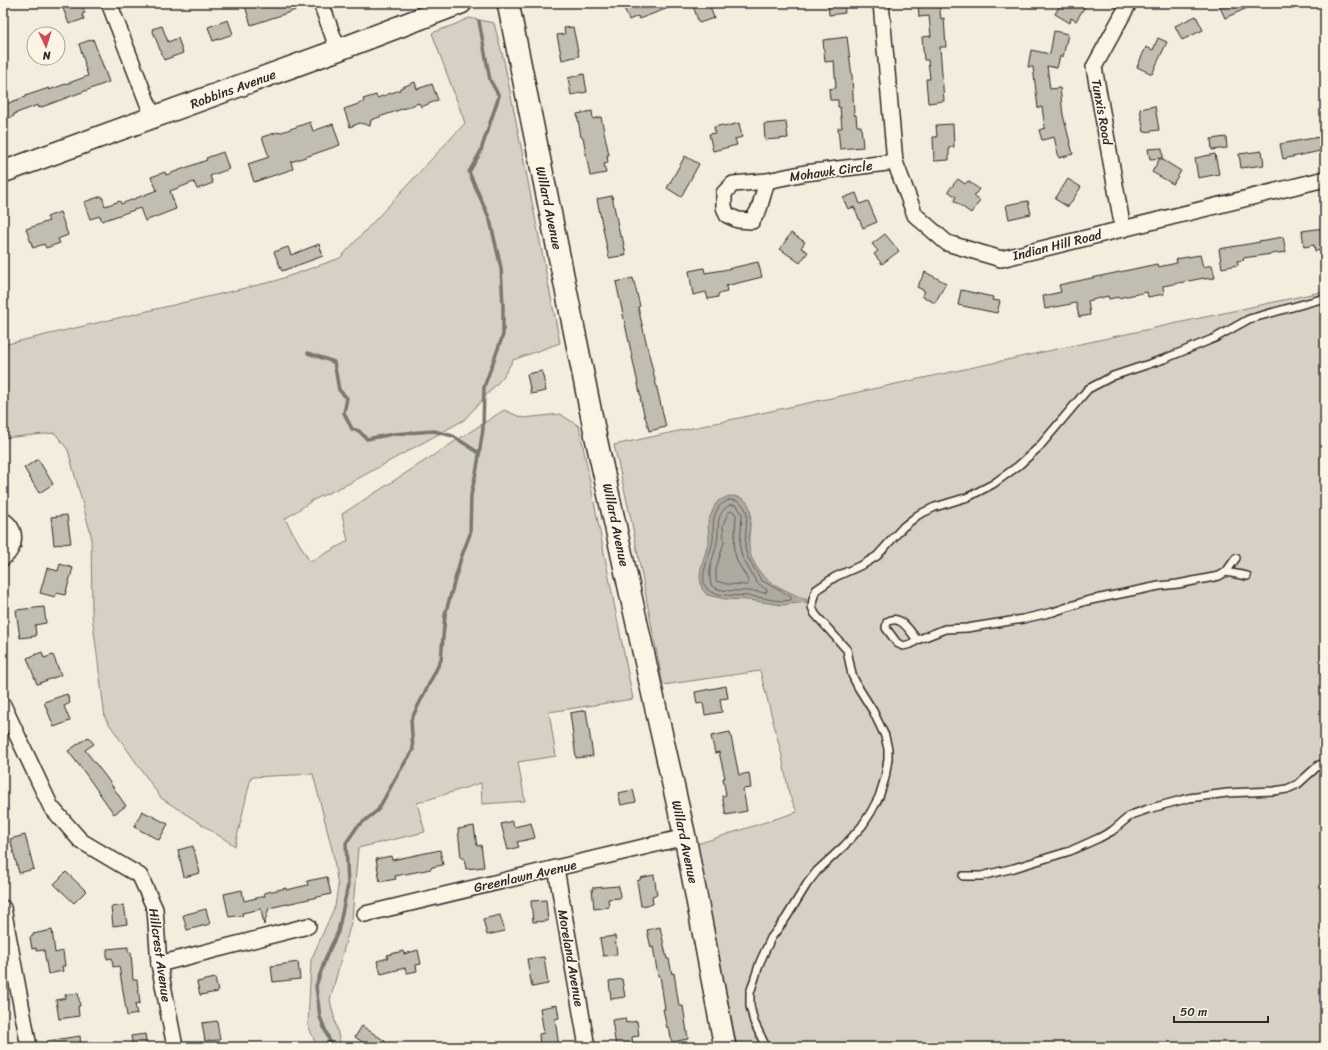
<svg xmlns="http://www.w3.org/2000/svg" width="1328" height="1050" font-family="Sriracha,sans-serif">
<rect width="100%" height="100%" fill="#f4edde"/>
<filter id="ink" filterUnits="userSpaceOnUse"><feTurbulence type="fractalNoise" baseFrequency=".025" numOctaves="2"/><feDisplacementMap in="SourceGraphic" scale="8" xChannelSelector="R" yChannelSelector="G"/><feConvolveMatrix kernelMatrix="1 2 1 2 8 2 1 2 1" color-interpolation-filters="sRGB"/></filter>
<g filter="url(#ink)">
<g fill="#d6d1c4" stroke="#807e78">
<path d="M469,18L494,23L504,61L560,343L513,360L503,377L464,420L350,483L313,500L285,519L310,562L348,541L342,514L504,410L523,418L560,414L579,426L633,699L549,712L556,756L518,762L525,801L482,804L481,783L417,803L425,832L358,848L352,919L330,1000L341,1047H317L308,1025L311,960L335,906L338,887L333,853L313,774L251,777L235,846L161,798L105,718L92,615L91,535L68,450L55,433L3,438V345L275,281L340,258L465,123L432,33L456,24Z"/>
<path d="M1325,291V1047H737L697,844L797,812L789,794L782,756L760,671L663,685L631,519L614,445Z"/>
</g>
<path fill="#afaaa0" stroke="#7a7771" d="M729,496C762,496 747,526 749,547C749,555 755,565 760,572C767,583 795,595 807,600V602L782,605L748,600L726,599L707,595L702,589L700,578L701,568L709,540L708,522L715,505L718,501Z"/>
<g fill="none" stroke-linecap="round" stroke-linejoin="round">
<g stroke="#605e5a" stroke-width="1">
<path d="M729,500C739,500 744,504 747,513L745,547L747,556L761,580L791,597V600C777,603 763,597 749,596C739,595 714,597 707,589C697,577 712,552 713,539C714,527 711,518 719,507C721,503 725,502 729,500Z"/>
<path d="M730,505H735L738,507L742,514L740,547L742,557L757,583L767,590L766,593C760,592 754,591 748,591C737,590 719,593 711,585C707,567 714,558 717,542C720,528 714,513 730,505Z"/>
<path d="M732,511L734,512L736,515L734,550L737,561L749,582L747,585L727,584L716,581V569L724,542L723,525L728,513Z"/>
</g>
<g stroke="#7a7771" stroke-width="3.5">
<path d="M308,353L334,362L339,390L347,398L344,413L352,429L359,431L367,439L393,434L434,431L453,436L479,453"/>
<path d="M332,1047L320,1017L316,986L326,957L338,932L348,885L346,843L357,827L378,810L399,772L413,750L411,720L441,660L445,615L461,558L470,534L471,495L477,468L483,429L484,387L503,335V306L501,268L490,220L469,172L480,153L499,96L490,80L479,21"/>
</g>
</g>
<g fill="#c2bdb1" stroke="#2b2b2b">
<path d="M61,3H81L85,13L82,14L84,19L69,24Z"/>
<path d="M244,3H310L311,5L251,25Z"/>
<path d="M622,3H678L679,4L639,19L638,16L629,20Z"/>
<path d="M692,3H709L714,18L699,23Z"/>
<path d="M828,3H844L845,13L829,15Z"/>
<path d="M918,3H939L941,19L944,18L946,47H940L944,101L928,103L926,79H930L928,60H924L922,37L931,36L929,16L919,17Z"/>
<path d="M1061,3H1087L1076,21L1071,18L1070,23L1055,14Z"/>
<path d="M1218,3H1258L1225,18Z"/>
<path d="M1196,16L1203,30L1182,40L1175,26Z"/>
<path d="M228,20L233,34L213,41L208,27Z"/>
<path d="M162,26L168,42L178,38L183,53L164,60L152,29Z"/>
<path d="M573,27L579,56L562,60L557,35L565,34L564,28Z"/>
<path d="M1054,31L1068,34L1063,57L1060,56L1057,68L1047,66L1050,89L1060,88L1063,115L1073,154L1059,158L1054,137L1042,140L1039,130L1045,128L1042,107L1038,108L1033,67H1028L1031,50L1050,54Z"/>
<path d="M847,37L852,76L854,115H856L857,126H861L863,147L840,149L838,128H842L840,107H838V100H830L829,89L836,88L834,61L825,62L823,40Z"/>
<path d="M1158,38L1167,42L1152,74L1137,67L1146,47L1153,50Z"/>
<path d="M93,39L109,82L39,108L38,105L14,114V116L3,120V105L25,97V96L49,88V90L88,76L84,64H85L79,44Z"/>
<path d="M584,74L587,92L571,95L568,78Z"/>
<path d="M415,82L417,89L432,84L438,100L421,107L419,103L371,120L370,126L360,123L350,127L344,109L364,102L363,99L376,95L377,98L400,90V88Z"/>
<path d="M1155,106L1159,130L1144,132L1140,109Z"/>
<path d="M592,111L593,119L601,117L609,155H607L608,163L604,164L606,173L590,176L583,137H581L577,114Z"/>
<path d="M310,122L313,131L333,124L340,145L291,162L293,169L254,182L248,164L269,157L262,137L278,132L279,133Z"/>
<path d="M786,122L788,138L765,140L764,124Z"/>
<path d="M739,123L742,137L735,139L737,145L713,151L709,134L715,133L714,127L723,125L724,127Z"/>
<path d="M953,124L954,147H949V160L934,161L933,137H937L936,125Z"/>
<path d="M1325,136V150L1283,159L1280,144Z"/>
<path d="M1226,137L1227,148L1212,150L1211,139Z"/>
<path d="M1162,148L1163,158L1150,159L1148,149Z"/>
<path d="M1262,151L1264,165L1241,168L1239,154Z"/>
<path d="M223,152L229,169L210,176L213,183L197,189L194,182L170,191L176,209L145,221L140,208L102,221L100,216L90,219L84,202L102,196L105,206L120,201L121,204L157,190L151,177L165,172L166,175L207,160L206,158Z"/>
<path d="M1215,154L1219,174L1198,178L1195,158Z"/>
<path d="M685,156L699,164L681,197L667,188Z"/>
<path d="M1160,158L1181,171L1173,184L1152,172Z"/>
<path d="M958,179L965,184L968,181L979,189L974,196L980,201L971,213L954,201L956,197L948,191Z"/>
<path d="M1068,179L1081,187L1068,207L1055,199Z"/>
<path d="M856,193L860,204L868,201L877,222L863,228L854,207L848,209L843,198Z"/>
<path d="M612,196L620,236H622L626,255L609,258L597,199Z"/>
<path d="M1028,201L1031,214L1009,219L1006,205Z"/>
<path d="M60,212L68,235L58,239L60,243L46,248L44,244L33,248L26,229L49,221L47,217Z"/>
<path d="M1324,228V250L1315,251L1314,245L1304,247L1302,231Z"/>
<path d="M791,233L805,242L801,248L808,252L800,263L780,249Z"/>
<path d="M885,234L899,251L882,264L874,254L878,251L872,244Z"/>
<path d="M1283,237L1286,252L1243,258L1244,260L1237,261L1238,265L1222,268L1219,249L1260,242L1259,241Z"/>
<path d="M319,244L323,256L282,271L274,252L288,247L291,255Z"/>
<path d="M1200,255L1203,267L1212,265L1215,278L1204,279V278L1163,286L1164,294L1148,297L1147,292L1118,298V297L1109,299L1108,296L1088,301L1090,315L1079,317L1076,303L1045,309L1043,296L1061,292L1059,285L1157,264L1158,267L1177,263L1176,259Z"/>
<path d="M758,262L762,277L726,286L727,292L718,294V297L708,299L706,292L693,295L689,271L704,268L705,273L723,270Z"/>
<path d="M925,272L946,283L935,303L922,296L925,291L917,287Z"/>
<path d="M633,278L640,306L638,307L666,427L649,431L646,419L645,418L640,398H641L616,282Z"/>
<path d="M961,290L993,297L992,300L1000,301L997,313L958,305Z"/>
<path d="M542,371L546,391L531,394L527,374Z"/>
<path d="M38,459L53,484L39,493L24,468Z"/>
<path d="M67,515L71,543L54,545L51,517Z"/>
<path d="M60,564L73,568L65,595L57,593L55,597L40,593L47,568L58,571Z"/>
<path d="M44,607L46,623L35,625L36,636L20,638L16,610Z"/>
<path d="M42,652L44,658L53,655L61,675L37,684L27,658Z"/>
<path d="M726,686L728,698L720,699L722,712L705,715L703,703L697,704L695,692Z"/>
<path d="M67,694L70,703L64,706L70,721L54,727L44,702Z"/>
<path d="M586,710L593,756L576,758L570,713Z"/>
<path d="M730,732L739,775L749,773L751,788L743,789L747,811L726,815L722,796L726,795L723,778H725L719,752L715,753L711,736Z"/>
<path d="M88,737L94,744L85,750L106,777L126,806L114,814L85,773L68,751Z"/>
<path d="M633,790L636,802L621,805L618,793Z"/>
<path d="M142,811L168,824L159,840L134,827Z"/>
<path d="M512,821L514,827L531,823L535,838L517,842L519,847L508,850L501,824Z"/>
<path d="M474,826L477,846L481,845L484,867L466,869L464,858H461L458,829Z"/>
<path d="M25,835L34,869L19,873L10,839Z"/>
<path d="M193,846L200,873L184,877L178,850Z"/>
<path d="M440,850L443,865L432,867L431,869L395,876L396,879L380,882L376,859L391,856L392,860Z"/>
<path d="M66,872L86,891L74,903L54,884Z"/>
<path d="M654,875L657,895L652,896L653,904L641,906L637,881L640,880V878Z"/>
<path d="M327,877L331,894L269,908L264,925L261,909L242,913L243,915L229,917L224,894L242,890L244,901L265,896L264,893L286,888V890L308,885L307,881Z"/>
<path d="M619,886L620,898L608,899L609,907L594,909L592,888Z"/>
<path d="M546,900L548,921L533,922L531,901Z"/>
<path d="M124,905L127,924L113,926L111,907Z"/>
<path d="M206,909L210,924L187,930L183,915Z"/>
<path d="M500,915L505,931L487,935L483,919Z"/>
<path d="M660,927L667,959H669L672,974L674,973L679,1006H683L688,1039L672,1042L669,1027L667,1028L663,1009H665L660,976H658L653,947L651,948L647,930Z"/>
<path d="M52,930L55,953L63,951L65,966H62L63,971L48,974L44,950L36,951V948L32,949L30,937L33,936V934Z"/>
<path d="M615,936L617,955L603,956L600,938Z"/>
<path d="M128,947V952H131L133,980H137L140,1003L135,1004L137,1014L127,1016L119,966L113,967L112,958L107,959V949Z"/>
<path d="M418,950L421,964L416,965L417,971L407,973L405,968L381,974L377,961L388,958L387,955L403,951L404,954Z"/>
<path d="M544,957L548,984L532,987L527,959Z"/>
<path d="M298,962L300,979L273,982L271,966Z"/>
<path d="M215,978L218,992L200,995L197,982Z"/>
<path d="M622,979L625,997L611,999L609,981Z"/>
<path d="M78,993L80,1006H78L79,1016L59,1019L56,1000L66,998L65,995Z"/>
<path d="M557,1005L559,1018L555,1019L559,1047H540L539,1034L544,1033L540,1008Z"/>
<path d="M625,1018L626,1023L637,1021L639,1036L632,1037L633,1047H616L612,1020Z"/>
<path d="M217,1021L220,1040L205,1041L202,1023Z"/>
<path d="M362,1026L385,1041L381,1047H370L355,1037Z"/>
<path d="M145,1034L147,1047H133L131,1036Z"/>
<path d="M80,1036L81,1047H47V1041Z"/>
</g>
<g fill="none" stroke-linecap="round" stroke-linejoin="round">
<defs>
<g id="service">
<path d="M1226,572L1247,576"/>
<path d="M917,640C910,631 900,613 887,622L886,628L897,643L903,646L911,644L917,640L945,629L967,628L1023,619L1053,612L1086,601L1159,586L1178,584L1219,576L1226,572L1236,558"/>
<path d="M963,876H981L1014,868L1070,851L1099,838L1112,831L1131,815L1148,809L1189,798L1227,793L1274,791L1287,789L1298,784L1319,765L1325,763"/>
<path d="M766,1047L754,1022L750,1006V993L760,962L771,938L786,918L807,884L817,871L844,846L862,826L871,812L879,797L885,778L888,759V749L885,736L873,711L858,687L852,675L847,650L815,614L812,607L813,599L816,590L835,577L864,564L877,556L903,527L918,515L935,507L968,497L993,484L1018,466L1039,447L1088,389L1113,376L1164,359L1215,338L1249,319L1325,298"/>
</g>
<g id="minor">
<path d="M109,3L153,117"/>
<path d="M321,3L338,50"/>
<path d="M881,3L895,162L915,215L947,243L1001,259L1325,179"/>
<path d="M767,181L759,209L752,221L738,220L727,215L724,207V193L733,184L767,181L805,173L895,162"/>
<path d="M1123,229L1094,67L1129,3"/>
<path d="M3,520C18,530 16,548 3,558"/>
<path d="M3,705L51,807L81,841L140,876L155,909L159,964L175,1047"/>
<path d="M556,868L587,1047"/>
<path d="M3,908L29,1047"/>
<path d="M365,914L685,837"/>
<path d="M159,964L308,926"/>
</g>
<g id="secondary">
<path d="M508,3L596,438L651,687L685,837L725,1047"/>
<path d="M3,172L338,50L461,3"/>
</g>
</defs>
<use href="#service" stroke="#2b2b2b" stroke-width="10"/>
<use href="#minor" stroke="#2b2b2b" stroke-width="18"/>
<use href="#secondary" stroke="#2b2b2b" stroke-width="24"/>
<use href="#service" stroke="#fcf5e5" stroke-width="7"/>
<use href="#minor" stroke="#fcf5e5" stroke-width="15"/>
<use href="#secondary" stroke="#fcf5e5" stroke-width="21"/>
</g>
</g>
<g text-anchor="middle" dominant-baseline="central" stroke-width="3" stroke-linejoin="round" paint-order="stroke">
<g font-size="13" fill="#2b2b2b" stroke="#fcf5e5">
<text transform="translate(233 89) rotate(-20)">Robbins Avenue</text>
<text transform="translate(1102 112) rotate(80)">Tunxis Road</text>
<text transform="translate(831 171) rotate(-8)">Mohawk Circle</text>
<text transform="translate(549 208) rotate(78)">Willard Avenue</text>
<text transform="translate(1057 245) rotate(-14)">Indian Hill Road</text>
<text transform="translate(616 525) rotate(78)">Willard Avenue</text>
<text transform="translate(685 842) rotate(78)">Willard Avenue</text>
<text transform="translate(525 876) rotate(-13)">Greenlawn Avenue</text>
<text transform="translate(160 955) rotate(82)">Hillcrest Avenue</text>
<text transform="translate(571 958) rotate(80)">Moreland Avenue</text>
</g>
</g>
<rect width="1328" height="1050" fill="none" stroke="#fcf5e5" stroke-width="16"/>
<rect x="8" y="8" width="1312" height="1034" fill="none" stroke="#2b2b2b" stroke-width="1.5" filter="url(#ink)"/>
<g transform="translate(46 46) rotate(176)"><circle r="19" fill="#fcf5e5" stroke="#a8a49b"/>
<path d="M0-3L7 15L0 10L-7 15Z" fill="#d1495b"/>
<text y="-6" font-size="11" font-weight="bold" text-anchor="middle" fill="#2b2b2b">N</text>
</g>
<path d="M1174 1016v6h94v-6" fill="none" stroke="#2b2b2b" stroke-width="2"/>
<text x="1180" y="1016" font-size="12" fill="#2b2b2b" stroke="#fcf5e5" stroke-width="3" paint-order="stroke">50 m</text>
</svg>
